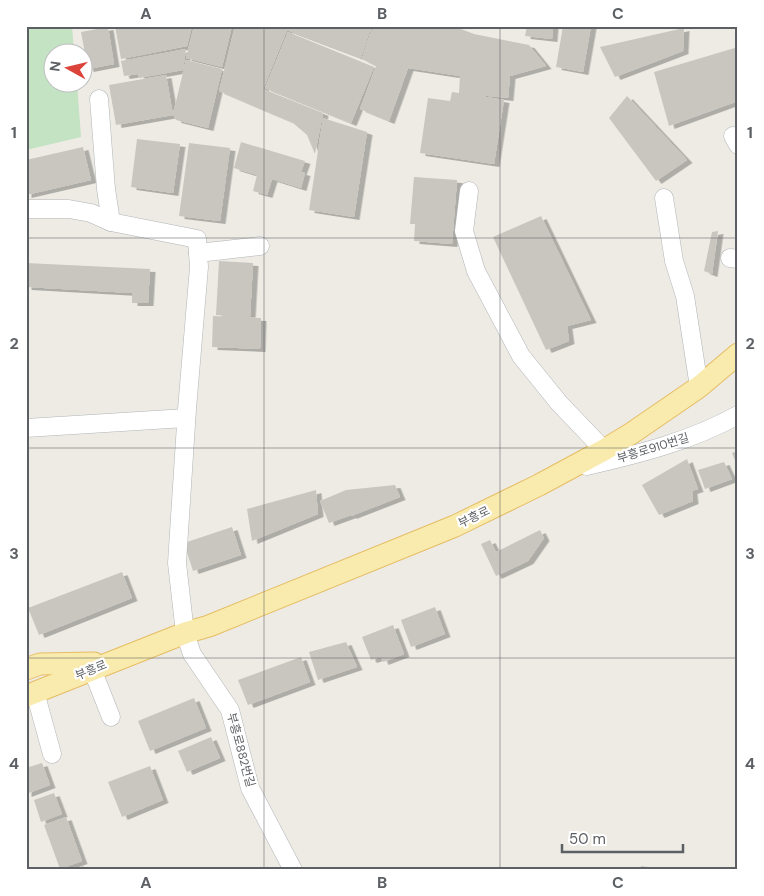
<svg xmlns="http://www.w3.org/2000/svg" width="764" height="896" font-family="'DM Sans','Noto Sans KR',sans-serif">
<defs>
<filter id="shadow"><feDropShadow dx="5.5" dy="3" stdDeviation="0" flood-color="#0004"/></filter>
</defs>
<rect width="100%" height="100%" fill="#edebe4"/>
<path fill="#c3e3c2" d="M26,26H72L74,52H52V82L77,83L81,137L26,150Z"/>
<g fill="#c9c6c0" filter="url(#shadow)">
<path d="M115,26H192L187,46L121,59Z"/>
<path d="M194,26H232L222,67L186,58Z"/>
<path d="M235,26H374L369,33L361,58L287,30L263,89L323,113L315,154L307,135L292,122L219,91Z"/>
<path d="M376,26H453L474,34L529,45L546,66L510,76L508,98L469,94L504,100L494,164L420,153L428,98L450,101L452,92L459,93L460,76L408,68L389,121L360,109L376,66L362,59L370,34Z"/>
<path d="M527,26H553L552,39L525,36Z"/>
<path d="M563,26H591L583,72L556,67Z"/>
<path d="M108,27L114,64L88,69L81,32Z"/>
<path d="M684,28L683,51L615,77L600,47Z"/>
<path d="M288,32L374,67L351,123L265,88Z"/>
<path d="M738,47V101L669,126L654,72Z"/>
<path d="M186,49L183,70L139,78L138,74L124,76L121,61Z"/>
<path d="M186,60L222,69L208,128L176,120L173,114Z"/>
<path d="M166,75L173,115L116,125L109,85Z"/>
<path d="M627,96L687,160L656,181L609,118Z"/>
<path d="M323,118L367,132L354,217L309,210Z"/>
<path d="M137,139L180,144L173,193L131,187Z"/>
<path d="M241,142L305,161L301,172L305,173L301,188L272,179L267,195L253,191L257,175L234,168Z"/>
<path d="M189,143L230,148L220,221L179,216Z"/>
<path d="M83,147L91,180L26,195V160Z"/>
<path d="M414,177L457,180L452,244L414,241L415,224H410Z"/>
<path d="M541,216L591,320L567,326L569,341L546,350L493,237Z"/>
<path d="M718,231L712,274L704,271L712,232Z"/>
<path d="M219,261L253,263L250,317L216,315Z"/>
<path d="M26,263L150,269L148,303H132V293L26,287Z"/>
<path d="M213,316L261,318L260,349L212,347Z"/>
<path d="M738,451V468L732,453Z"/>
<path d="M687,459L698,489L692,491L693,501L659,515L642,485Z"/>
<path d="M724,462L732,479L705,489L698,470Z"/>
<path d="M395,485L400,497L351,516V515L329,523L320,501L346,490Z"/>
<path d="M316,490L318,514L252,541L247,509Z"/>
<path d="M232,527L241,555L193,571L184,543Z"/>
<path d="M540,530L544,538L528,561L496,576L481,544L490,540L496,552Z"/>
<path d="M122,572L132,598L39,635L28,608Z"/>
<path d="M435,607L445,634L411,647L401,620Z"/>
<path d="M393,625L404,654L383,662L381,657L371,660L362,637Z"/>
<path d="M346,642L357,667L318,680L309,652Z"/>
<path d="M301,657L310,682L248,705L238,680Z"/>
<path d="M194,698L206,728L150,751L138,721Z"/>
<path d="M211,737L220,758L187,772L178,751Z"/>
<path d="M42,763L50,785L26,794V768Z"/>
<path d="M150,766L163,800L122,817L108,782Z"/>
<path d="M54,793L62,814L41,822L34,800Z"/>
<path d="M66,817L82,861L60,869L44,825Z"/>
<path d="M83,866L85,870H73Z"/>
<path d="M641,866L664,869V870H640Z"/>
</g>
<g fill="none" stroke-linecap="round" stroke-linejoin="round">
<defs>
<g id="minor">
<path d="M99,99L106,189L111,222L197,239L198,253"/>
<path d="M733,136L738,145"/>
<path d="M469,191L464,231L476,271L521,356L559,403L604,450"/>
<path d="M664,198L674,261L685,296L699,387"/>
<path d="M26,209H69L91,213L111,222"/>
<path d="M260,246L198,253L199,267L187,409L177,563L185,633L192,654L230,710L250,788L293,870"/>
<path d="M730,258L738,259"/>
<path d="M26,428L186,418"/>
<path d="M587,466C639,454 691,441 738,415"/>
<path d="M92,669L111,717"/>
<path d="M35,692L52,754"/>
</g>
<g id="major">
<path d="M26,669L40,664L94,663"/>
<path d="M26,696L185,633L209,626L455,526L539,485L604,450L632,433L699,387L738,354"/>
</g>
</defs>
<use href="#minor" stroke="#b1b4b8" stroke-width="19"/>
<use href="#major" stroke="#e6bd64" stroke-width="23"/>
<use href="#minor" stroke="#fff" stroke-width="18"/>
<use href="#major" stroke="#f9eaad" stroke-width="21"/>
</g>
<path fill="none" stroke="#5c5f63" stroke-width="1" stroke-opacity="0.55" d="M264,26V870M500,26V870M26,238H738M26,448H738M26,658H738"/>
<g text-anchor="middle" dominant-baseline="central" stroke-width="4.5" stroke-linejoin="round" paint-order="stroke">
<g font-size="12" fill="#5c5f63" stroke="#fff">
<text transform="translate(653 448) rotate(-17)">부흥로910번길</text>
<text transform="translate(474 517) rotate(-26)">부흥로</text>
<text transform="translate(91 670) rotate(-22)">부흥로</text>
<text transform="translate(241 750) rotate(75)">부흥로882번길</text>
</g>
</g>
<rect width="764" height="896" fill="none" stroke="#ffffff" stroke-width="55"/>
<g transform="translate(68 68) rotate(278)"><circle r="24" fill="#ffffff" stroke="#bebfc1"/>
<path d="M0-4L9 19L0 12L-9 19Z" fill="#dc433b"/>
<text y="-8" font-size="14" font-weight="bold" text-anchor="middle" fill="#5c5f63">N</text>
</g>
<path d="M562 844v8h121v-8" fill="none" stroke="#5c5f63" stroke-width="2.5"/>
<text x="569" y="844" font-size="15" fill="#5c5f63" stroke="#ffffff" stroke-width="4" paint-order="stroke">50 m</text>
<rect x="28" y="28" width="708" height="840" fill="none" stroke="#5c5f63" stroke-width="2"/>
<g font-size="16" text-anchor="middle" font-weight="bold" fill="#5c5f63">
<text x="146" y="19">A</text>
<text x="382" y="19">B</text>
<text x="618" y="19">C</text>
<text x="14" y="138">1</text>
<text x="750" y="138">1</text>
<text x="14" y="349">2</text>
<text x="750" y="349">2</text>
<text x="14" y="559">3</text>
<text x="750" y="559">3</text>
<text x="14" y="769">4</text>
<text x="750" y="769">4</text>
<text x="146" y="888">A</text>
<text x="382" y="888">B</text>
<text x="618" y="888">C</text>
</g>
</svg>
